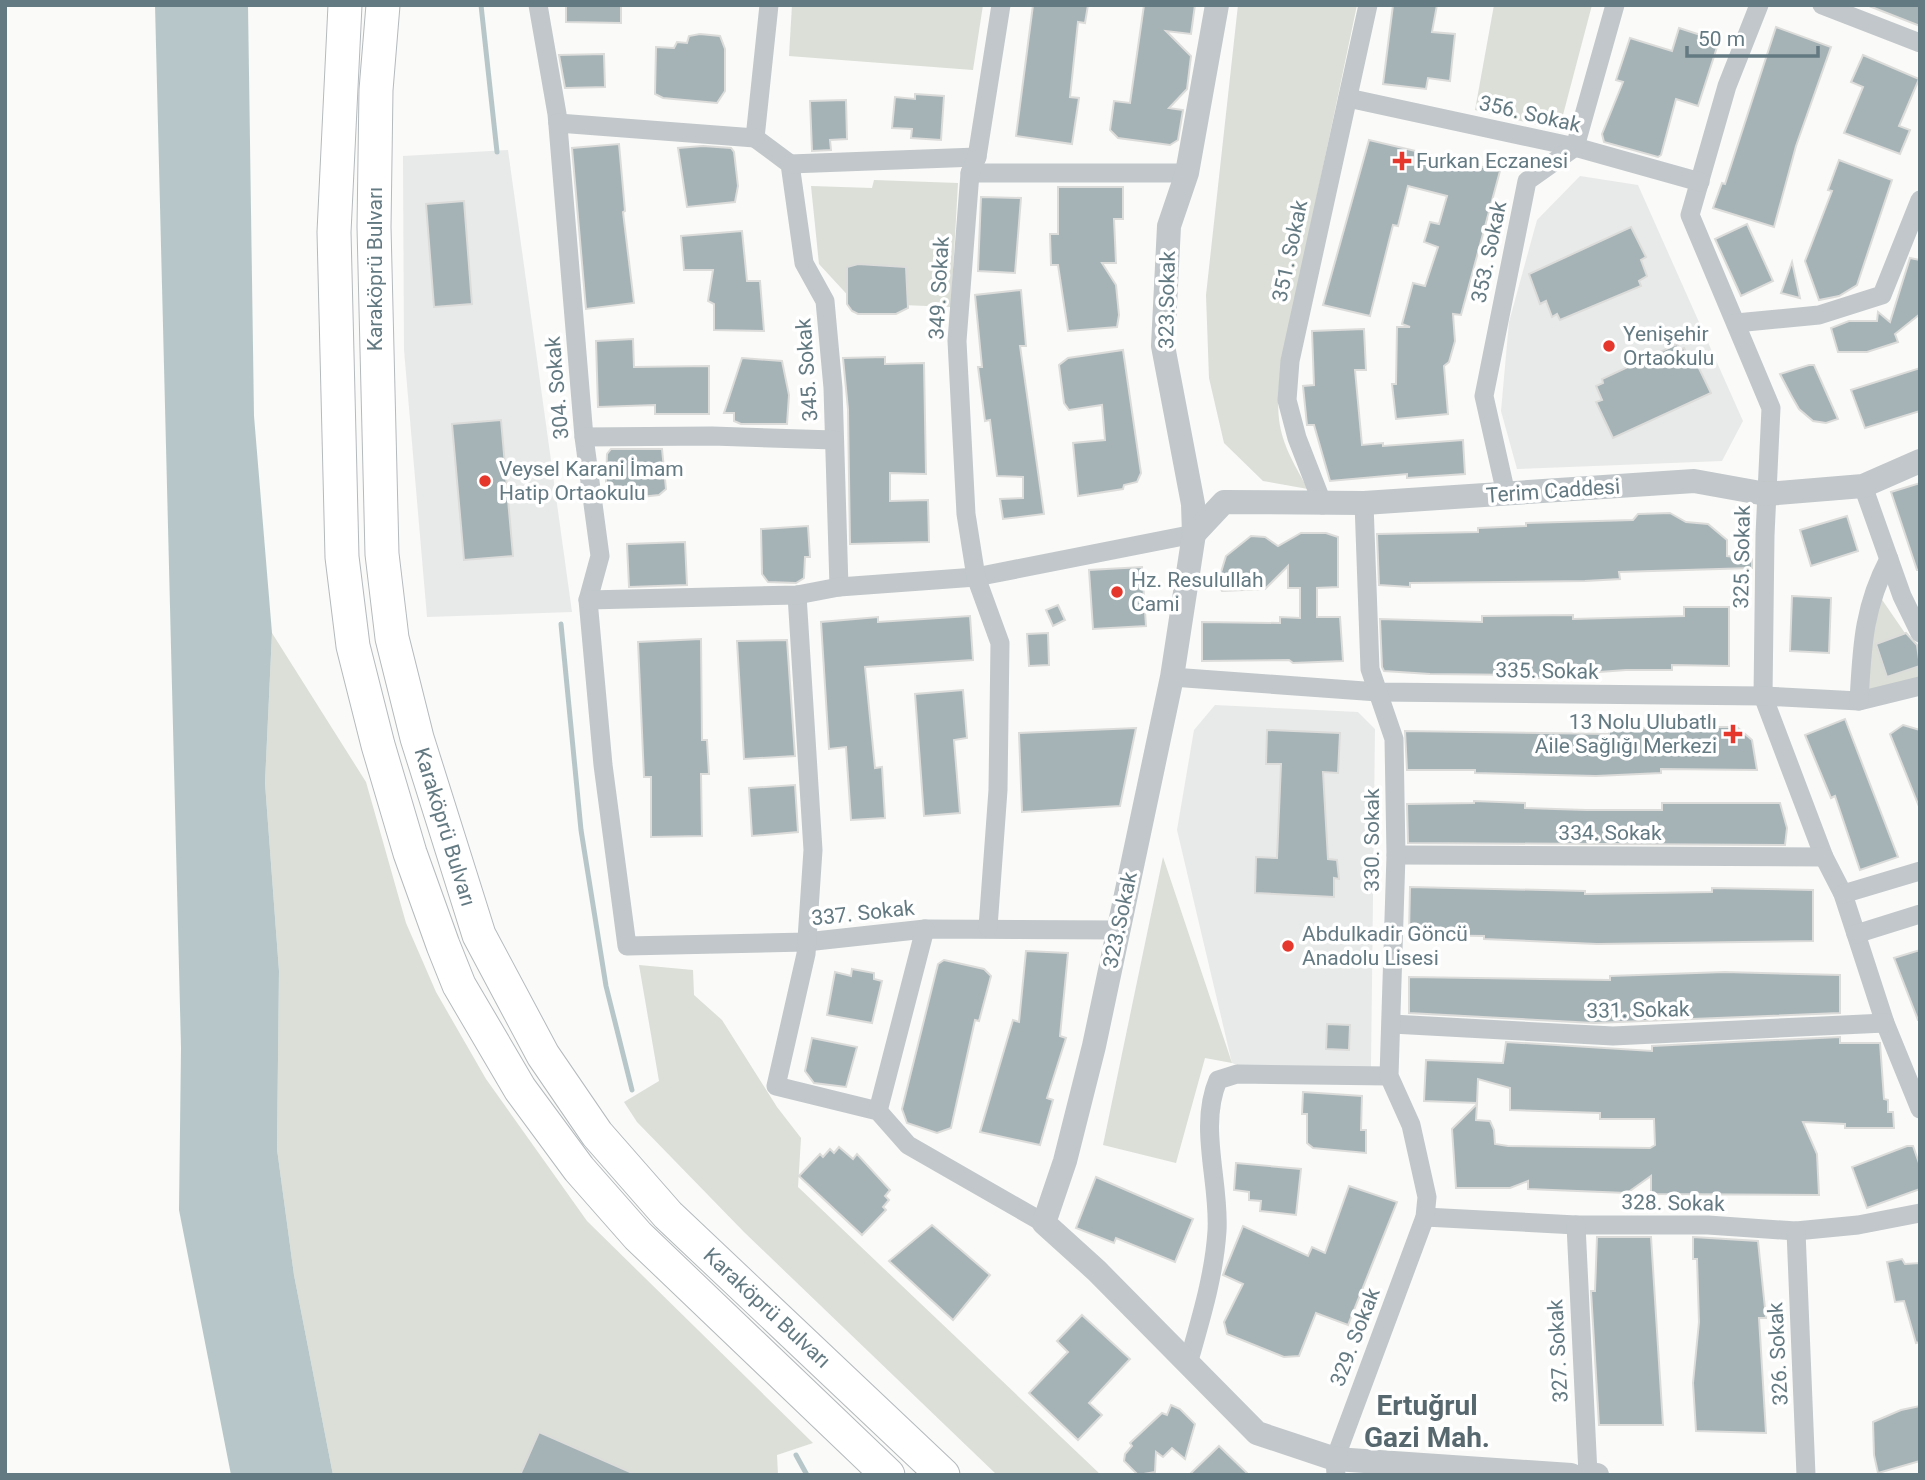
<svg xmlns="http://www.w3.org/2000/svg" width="1925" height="1480" font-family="Roboto,sans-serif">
<rect width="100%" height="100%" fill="#fafaf8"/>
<g fill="#e8eae9">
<path d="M508,150L572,612L427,617L404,350L403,156Z"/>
<path d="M1580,176L1638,185L1743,421L1722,461L1517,469L1501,411L1509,322L1537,220Z"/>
<path d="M1215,705L1358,712L1375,729L1371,1067L1246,1069L1232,1063L1177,830L1194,730Z"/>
</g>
<g fill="#dbdfd7">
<path d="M792,5H983L973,70L789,56Z"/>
<path d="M1238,5H1357L1281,367C1274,424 1279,439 1308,489L1263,481L1224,443L1209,378L1206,295Z"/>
<path d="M1494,5H1592L1559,130L1475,110Z"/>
<path d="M874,180L958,183L951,307L855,303L819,264L811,186L872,188Z"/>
<path d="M1876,591L1920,655V681L1867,694Z"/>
<path d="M272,633L366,782L406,923L436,992L486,1079L587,1221L813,1443L777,1455L778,1475H333L294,1275L277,1149L279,971L265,783Z"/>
<path d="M1163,857L1232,1063L1205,1058L1176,1163L1103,1145Z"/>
<path d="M639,965L693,970L694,995L722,1020L777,1107L801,1138L798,1187L1101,1475H997L744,1232L637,1122L624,1102L659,1081Z"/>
</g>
<path fill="#b7c7c9" d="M155,5H248L254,416L272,633L265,783L279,971L277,1149L294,1275L333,1475H231L179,1210L181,1048Z"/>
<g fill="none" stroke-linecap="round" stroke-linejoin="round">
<g stroke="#b7c7c9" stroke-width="5">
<path d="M481,5L497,152"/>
<path d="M561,624L581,830L606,986L632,1090"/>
<path d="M796,1455L807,1475"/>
</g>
</g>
<g fill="#a5b2b6" stroke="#dcdcda" stroke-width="2">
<path d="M566,5H621V23L566,22Z"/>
<path d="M1033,5H1088L1085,23L1078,22L1070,97L1079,98L1072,144L1016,136Z"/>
<path d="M1144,5H1195L1191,34L1166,31L1191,56L1187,89L1169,108L1183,110L1178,140L1170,145L1118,138L1110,130L1114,101L1130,103Z"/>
<path d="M1393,5H1437L1432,32L1455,34L1450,81L1428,78L1426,89L1383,84Z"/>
<path d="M1869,5H1920V26L1869,6Z"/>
<path d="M1776,27L1831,47L1796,146L1774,227L1713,208L1722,183L1725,184Z"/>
<path d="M1679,28L1719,41L1698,106L1676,99L1661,155L1658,157L1604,142L1602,134L1623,82L1616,80L1630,38L1672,51Z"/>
<path d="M700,34L720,36L725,49V91L717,103L663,98L655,94L656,47L674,48L677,42L687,43L689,36Z"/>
<path d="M604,54L605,87L565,88L559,55Z"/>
<path d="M1863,55L1919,79L1899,126L1910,130L1900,154L1844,133L1863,87L1851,82Z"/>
<path d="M915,94L944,96L941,140L911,138L912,129L892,128L895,97L915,99Z"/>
<path d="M846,100L847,139L830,140L831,150L812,151L810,101Z"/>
<path d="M1369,140L1500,171L1461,315L1453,314L1455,341L1449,362L1444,366L1448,414L1396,419L1392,384H1396L1397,327H1410L1402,324L1413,283L1425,286L1438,247L1424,242L1430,222L1439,224L1447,196L1408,186L1398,226L1393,225L1370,316L1323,305Z"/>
<path d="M619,144L625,211L623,212L634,303L586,309L572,148Z"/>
<path d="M703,146L731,148L734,152L738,186L735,202L687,207L678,148Z"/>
<path d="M1839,160L1892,180L1857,285L1839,296L1819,300L1805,261L1832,191L1828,190Z"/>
<path d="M1058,187H1123V219H1114L1116,263H1102L1116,285L1119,315L1117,327L1068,331L1058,265H1051L1050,234H1058Z"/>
<path d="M981,197L1021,198L1015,273L978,271Z"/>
<path d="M464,201L472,304L434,307L426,204Z"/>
<path d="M1747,224L1773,281L1741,296L1715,239Z"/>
<path d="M1631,227L1646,257L1641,260L1647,276L1639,281L1641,286L1560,320L1557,314L1552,317L1546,301L1540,304L1529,274Z"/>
<path d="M742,231L747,281H760L764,331L714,330V304L708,301L713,270H684L681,236Z"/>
<path d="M1910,258L1920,260V314L1895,334L1898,342L1867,352H1838L1831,328L1849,321H1877L1878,312L1890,322Z"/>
<path d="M1792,262L1800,298L1781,293Z"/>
<path d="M858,264L906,267L908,308L896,314H858L852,311L847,304V267Z"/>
<path d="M1021,290L1026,346H1020L1044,514L1003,519L1000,499L1023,498V477L997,476L990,420L985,421L978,367H982L975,295Z"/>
<path d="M1364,329L1366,370H1355L1362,445L1383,443V446L1463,440L1465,474L1407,478V474L1330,481L1314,425H1307L1303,386L1314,385L1312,331Z"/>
<path d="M633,339L634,367L709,366V414H655V405L598,407L596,341Z"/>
<path d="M1677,344L1680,350L1684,348L1690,360L1694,358L1711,393L1613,438L1596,402L1602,400L1596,386L1603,383L1602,379Z"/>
<path d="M1123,350L1141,473L1137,482L1124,485L1123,489L1078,496L1073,443L1105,440L1102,405L1069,410L1064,403L1059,365L1068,358Z"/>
<path d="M885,357V364L924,363L926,474L890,473V501L928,500L929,542L850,544L848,409L843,358Z"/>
<path d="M742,358L782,361L789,395L787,424H741L734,421V413H724Z"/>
<path d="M1809,365H1814L1838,419L1826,423L1813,421L1799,409L1791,395L1780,374Z"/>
<path d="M1920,368V411L1865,428L1851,390Z"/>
<path d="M501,420L513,556L464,560L452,424Z"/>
<path d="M611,449H662L666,489L659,495L631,498L632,490L610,491L606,482L607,454Z"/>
<path d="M1920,483V570H1917L1891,492Z"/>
<path d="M1670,513L1686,522L1708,524L1727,540V556L1752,559V568L1619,572L1620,579L1585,581L1410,583V587L1379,585L1377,534L1478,532V528L1526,526V523L1633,520L1638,514Z"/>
<path d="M1847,516L1858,551L1811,566L1800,530Z"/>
<path d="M808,526L810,557H805L804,578L796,583L768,582L762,574L761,529Z"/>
<path d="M1301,533H1326L1338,537V587L1317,588V617H1340L1343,661L1293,663L1289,660L1202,661V622L1280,623V617L1300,618V588H1288V566L1265,589L1222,591L1218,582L1226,556L1251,536L1265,537L1278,546Z"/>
<path d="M685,542L687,585L629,587L627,544Z"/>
<path d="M1142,567L1146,626L1093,629L1089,570Z"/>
<path d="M1792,596L1831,598L1829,653L1790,651Z"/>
<path d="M1058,605L1065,620L1053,626L1046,610Z"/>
<path d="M1684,607H1729V666L1672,665V670H1626L1573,674V677L1536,678L1535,675L1430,674L1384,671L1382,667L1380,619L1482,622V616L1573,615V619L1684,616Z"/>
<path d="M970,616L973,660L865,667L875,768L882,767L885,818L851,820L846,747L829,749L821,622L878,617V622Z"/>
<path d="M1048,633L1049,665L1029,666L1027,634Z"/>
<path d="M1906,633L1917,645L1920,666L1887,677L1876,644Z"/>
<path d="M701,639L702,740H707L709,774H701L702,836L651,837V777H644L638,642Z"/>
<path d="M787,640L795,756L744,759L737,641Z"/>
<path d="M963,690L967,738L954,740L960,813L924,816L915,694Z"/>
<path d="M1845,719L1898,857L1860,870L1835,796L1831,798L1805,735Z"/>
<path d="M1903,725L1920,730V809L1890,734Z"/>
<path d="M1673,727H1737L1752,740L1757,770L1661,769V773L1596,776L1475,773V770H1407L1405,731L1609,734V730Z"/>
<path d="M1136,728L1120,806L1022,812L1019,733Z"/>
<path d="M1267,730L1340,733L1338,773L1323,772L1328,859L1337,860L1339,879L1334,878V897L1255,893L1256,857L1277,858L1281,764H1266Z"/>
<path d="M795,785L798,832L752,836L749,788Z"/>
<path d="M1474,801L1525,803V808L1586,810H1662V803H1780L1787,828L1785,845L1408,843L1407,804L1474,803Z"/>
<path d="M1410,887L1585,891V894L1712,892V888L1813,890V941L1597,944L1484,939V936L1409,935Z"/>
<path d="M1920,950V1020H1918L1894,958Z"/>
<path d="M1026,951L1068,953L1060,1036L1066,1038L1047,1098L1053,1100L1040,1145L980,1132L1013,1020L1019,1022Z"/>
<path d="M944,960L984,969L991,976L979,1021L975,1020L951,1128L937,1133L907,1123L902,1109L938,964Z"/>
<path d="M852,969L874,973V979L882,981L872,1023L827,1015L835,972L851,976Z"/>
<path d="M1725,972L1840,975V1013L1594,1023L1409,1013V977L1610,980V976Z"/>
<path d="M1327,1024L1350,1025L1349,1050L1326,1049Z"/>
<path d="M1840,1037V1043H1880L1884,1099L1888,1100V1112H1893L1894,1128H1845V1124L1803,1122L1817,1154L1819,1195L1651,1194V1176L1627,1193L1528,1189V1181L1510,1188H1456L1452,1129L1477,1104L1476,1120L1490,1121L1494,1130L1495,1144L1508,1146L1650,1148L1655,1145L1654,1119H1600V1113L1510,1110V1088L1478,1079L1477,1103L1424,1101L1426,1060L1503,1063L1506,1042L1652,1051V1046Z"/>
<path d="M812,1038L857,1047L846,1087L814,1083L805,1071Z"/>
<path d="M1303,1092L1362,1096L1361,1130H1366V1153L1313,1148L1307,1143V1114H1302Z"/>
<path d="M1907,1146H1913L1920,1166V1189L1867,1208L1852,1167Z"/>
<path d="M839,1147L853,1159L857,1154L890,1190L885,1196L889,1200L883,1207L886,1210L862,1235L799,1176L820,1154L823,1157L830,1149L834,1153Z"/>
<path d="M1236,1163L1301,1169L1296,1215L1260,1211L1261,1201L1249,1200V1192L1234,1190Z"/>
<path d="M1096,1177L1193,1219L1175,1262L1116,1238L1114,1243L1076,1228Z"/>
<path d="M1349,1186L1397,1202L1348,1325L1316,1313L1299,1356L1284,1357L1227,1334L1224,1322L1243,1284L1223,1275L1243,1226L1308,1256L1312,1247L1325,1253Z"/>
<path d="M932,1225L990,1275L953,1320L889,1261Z"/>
<path d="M1597,1237H1651L1663,1425H1599L1591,1291H1595Z"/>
<path d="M1693,1237L1758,1241L1766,1318H1759L1766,1433L1696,1431L1693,1383L1699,1322L1697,1259H1693Z"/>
<path d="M1902,1259L1905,1264L1920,1263V1342L1916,1343L1904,1301L1895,1302L1887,1262Z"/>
<path d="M1082,1315L1130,1359L1089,1403L1102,1415L1078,1440L1029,1393L1068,1352L1057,1341Z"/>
<path d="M1171,1405L1180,1409L1195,1424L1185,1459L1172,1448L1163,1457L1156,1452L1155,1472L1138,1475L1124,1461L1125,1454L1132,1446L1130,1443L1162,1413L1167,1415Z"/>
<path d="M1920,1406V1461L1878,1473L1874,1455L1873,1422L1901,1410Z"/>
<path d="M539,1432L637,1475H520Z"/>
<path d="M1219,1446L1249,1475H1189Z"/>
</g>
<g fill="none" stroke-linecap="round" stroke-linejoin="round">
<defs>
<g id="trunk">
<path d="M345,5L334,232L342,557L353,646L378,745L410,853L443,945L459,985L520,1089L579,1169L638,1236L888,1475"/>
<path d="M383,5L376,90L374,227L382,554L392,638L417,738L479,935L543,1055L597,1134L668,1215L943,1475"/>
</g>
</defs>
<use href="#trunk" stroke="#b4babd" stroke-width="35"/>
<g stroke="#c1c7ca" stroke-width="19">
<path d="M538,5L557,114L584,437L600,556L588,600L603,765L627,946L806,942L925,929L1118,930"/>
<path d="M769,5L755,138L790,164L804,263L825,301L833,388L839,587"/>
<path d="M1759,5L1727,86L1690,215L1771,408L1765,535L1763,696L1824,857L1843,894L1885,1023L1920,1109"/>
<path d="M1822,5L1920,43"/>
<path d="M1348,98L1575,147L1700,182"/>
<path d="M558,123L755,138"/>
<path d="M790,164L977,157"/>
<path d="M970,173H1187"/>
<path d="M1736,323L1819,315L1882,295L1920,200"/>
<path d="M584,437L712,436L834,440"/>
<path d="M1863,486L1902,596L1920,633"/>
<path d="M1506,494L1484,396L1527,181L1575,147L1615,5"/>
<path d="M1323,505L1297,438L1287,400L1290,361L1368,5"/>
<path d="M797,595L813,850L806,954L776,1086L878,1111L908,1145L1044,1223"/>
<path d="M588,600L797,595L839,587L976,577L1194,534"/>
<path d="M1172,677L1378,692L1763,696L1859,701L1920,686"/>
<path d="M1859,701C1862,648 1863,608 1889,559"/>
<path d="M1396,855L1824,857"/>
<path d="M1843,894L1920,871"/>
<path d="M988,927L998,790L1000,643L976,577L966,514L957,341L970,173L977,157L1001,5"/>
<path d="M1856,934L1920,914"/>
<path d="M1392,1024L1613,1036L1885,1023"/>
<path d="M878,1111L925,929"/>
<path d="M1425,1217L1576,1225H1708L1796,1231L1858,1225L1920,1213"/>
<path d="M1576,1225L1588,1474"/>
<path d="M1796,1231L1806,1475"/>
<path d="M1188,1364C1200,1321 1214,1277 1217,1231C1220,1182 1198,1127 1218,1080L1237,1074L1389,1076"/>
<path d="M1336,1475L1335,1459L1425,1217L1427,1197L1411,1125L1389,1076L1396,855L1394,739L1370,669L1364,503"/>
</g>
<g stroke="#c1c7ca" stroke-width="24">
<path d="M1217,5L1187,173L1169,226L1163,346L1193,504L1194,534L1172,677L1094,1046L1065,1161L1044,1223L1097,1271L1257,1433L1335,1459L1571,1475"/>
<path d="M1194,534L1224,502L1364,503L1694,481L1766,494L1863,486L1920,461"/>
<path d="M1584,1475H1597"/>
</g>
<use href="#trunk" stroke="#fff" stroke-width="33"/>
</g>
<g fill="#e6372c" stroke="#fff" stroke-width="2.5">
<path d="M1398.5 150.5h7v7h7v7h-7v7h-7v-7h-7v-7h7z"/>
<circle cx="1609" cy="346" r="7"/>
<circle cx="485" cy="481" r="7"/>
<circle cx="1117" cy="592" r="7"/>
<path d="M1729.5 723.5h7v7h7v7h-7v7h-7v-7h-7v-7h7z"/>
<circle cx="1288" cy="946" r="7"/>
</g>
<g text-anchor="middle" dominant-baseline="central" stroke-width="7" stroke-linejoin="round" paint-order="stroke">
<g font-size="21" fill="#647a83" stroke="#fff">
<text transform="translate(1530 114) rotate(13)">356. Sokak</text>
<text transform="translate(1290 251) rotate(-78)">351. Sokak</text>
<text transform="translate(1489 252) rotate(-78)">353. Sokak</text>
<text transform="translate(375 269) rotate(-90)">Karaköprü Bulvarı</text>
<text transform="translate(939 288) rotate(-87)">349. Sokak</text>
<text transform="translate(1167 300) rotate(-89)">323.Sokak</text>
<text transform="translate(807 370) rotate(-94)">345. Sokak</text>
<text transform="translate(557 388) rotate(-95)">304. Sokak</text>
<text transform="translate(1553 491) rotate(-4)">Terim Caddesi</text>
<text transform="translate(1742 557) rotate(-89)">325. Sokak</text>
<text transform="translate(1547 671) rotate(1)">335. Sokak</text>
<text transform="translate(445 827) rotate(73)">Karaköprü Bulvarı</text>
<text x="1610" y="833">334. Sokak</text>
<text transform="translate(1372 840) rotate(-90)">330. Sokak</text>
<text transform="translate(863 913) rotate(-6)">337. Sokak</text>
<text transform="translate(1120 920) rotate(-78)">323.Sokak</text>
<text transform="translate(1638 1010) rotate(-1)">331. Sokak</text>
<text transform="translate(1673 1203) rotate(1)">328. Sokak</text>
<text transform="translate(767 1308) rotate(43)">Karaköprü Bulvarı</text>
<text transform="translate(1355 1337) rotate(-69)">329. Sokak</text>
<text transform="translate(1558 1351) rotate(-93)">327. Sokak</text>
<text transform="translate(1778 1354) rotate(-93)">326. Sokak</text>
</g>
<g font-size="21" fill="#647a83" stroke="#fff" text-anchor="start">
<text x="1416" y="161">Furkan Eczanesi</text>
<text x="1623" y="334">Yenişehir<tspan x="1623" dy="24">Ortaokulu</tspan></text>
<text x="499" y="469">Veysel Karani İmam<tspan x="499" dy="24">Hatip Ortaokulu</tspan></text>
<text x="1131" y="580">Hz. Resulullah<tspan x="1131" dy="24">Cami</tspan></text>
<text x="1717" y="722" text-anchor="end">13 Nolu Ulubatlı<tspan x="1717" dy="24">Aile Sağlığı Merkezi</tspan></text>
<text x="1302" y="934">Abdulkadir Göncü<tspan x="1302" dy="24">Anadolu Lisesi</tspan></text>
</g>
<g font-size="28" font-weight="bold" fill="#57686e" stroke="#fff">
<text x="1427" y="1405">Ertuğrul<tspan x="1427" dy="32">Gazi Mah.</tspan></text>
</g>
</g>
<rect width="1925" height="1480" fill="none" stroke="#647a83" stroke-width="14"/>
<path d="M1687 46v10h131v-10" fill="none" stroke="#647a83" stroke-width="3.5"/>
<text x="1698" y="46" font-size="21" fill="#647a83" stroke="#ffffff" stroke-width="5" paint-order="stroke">50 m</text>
</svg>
